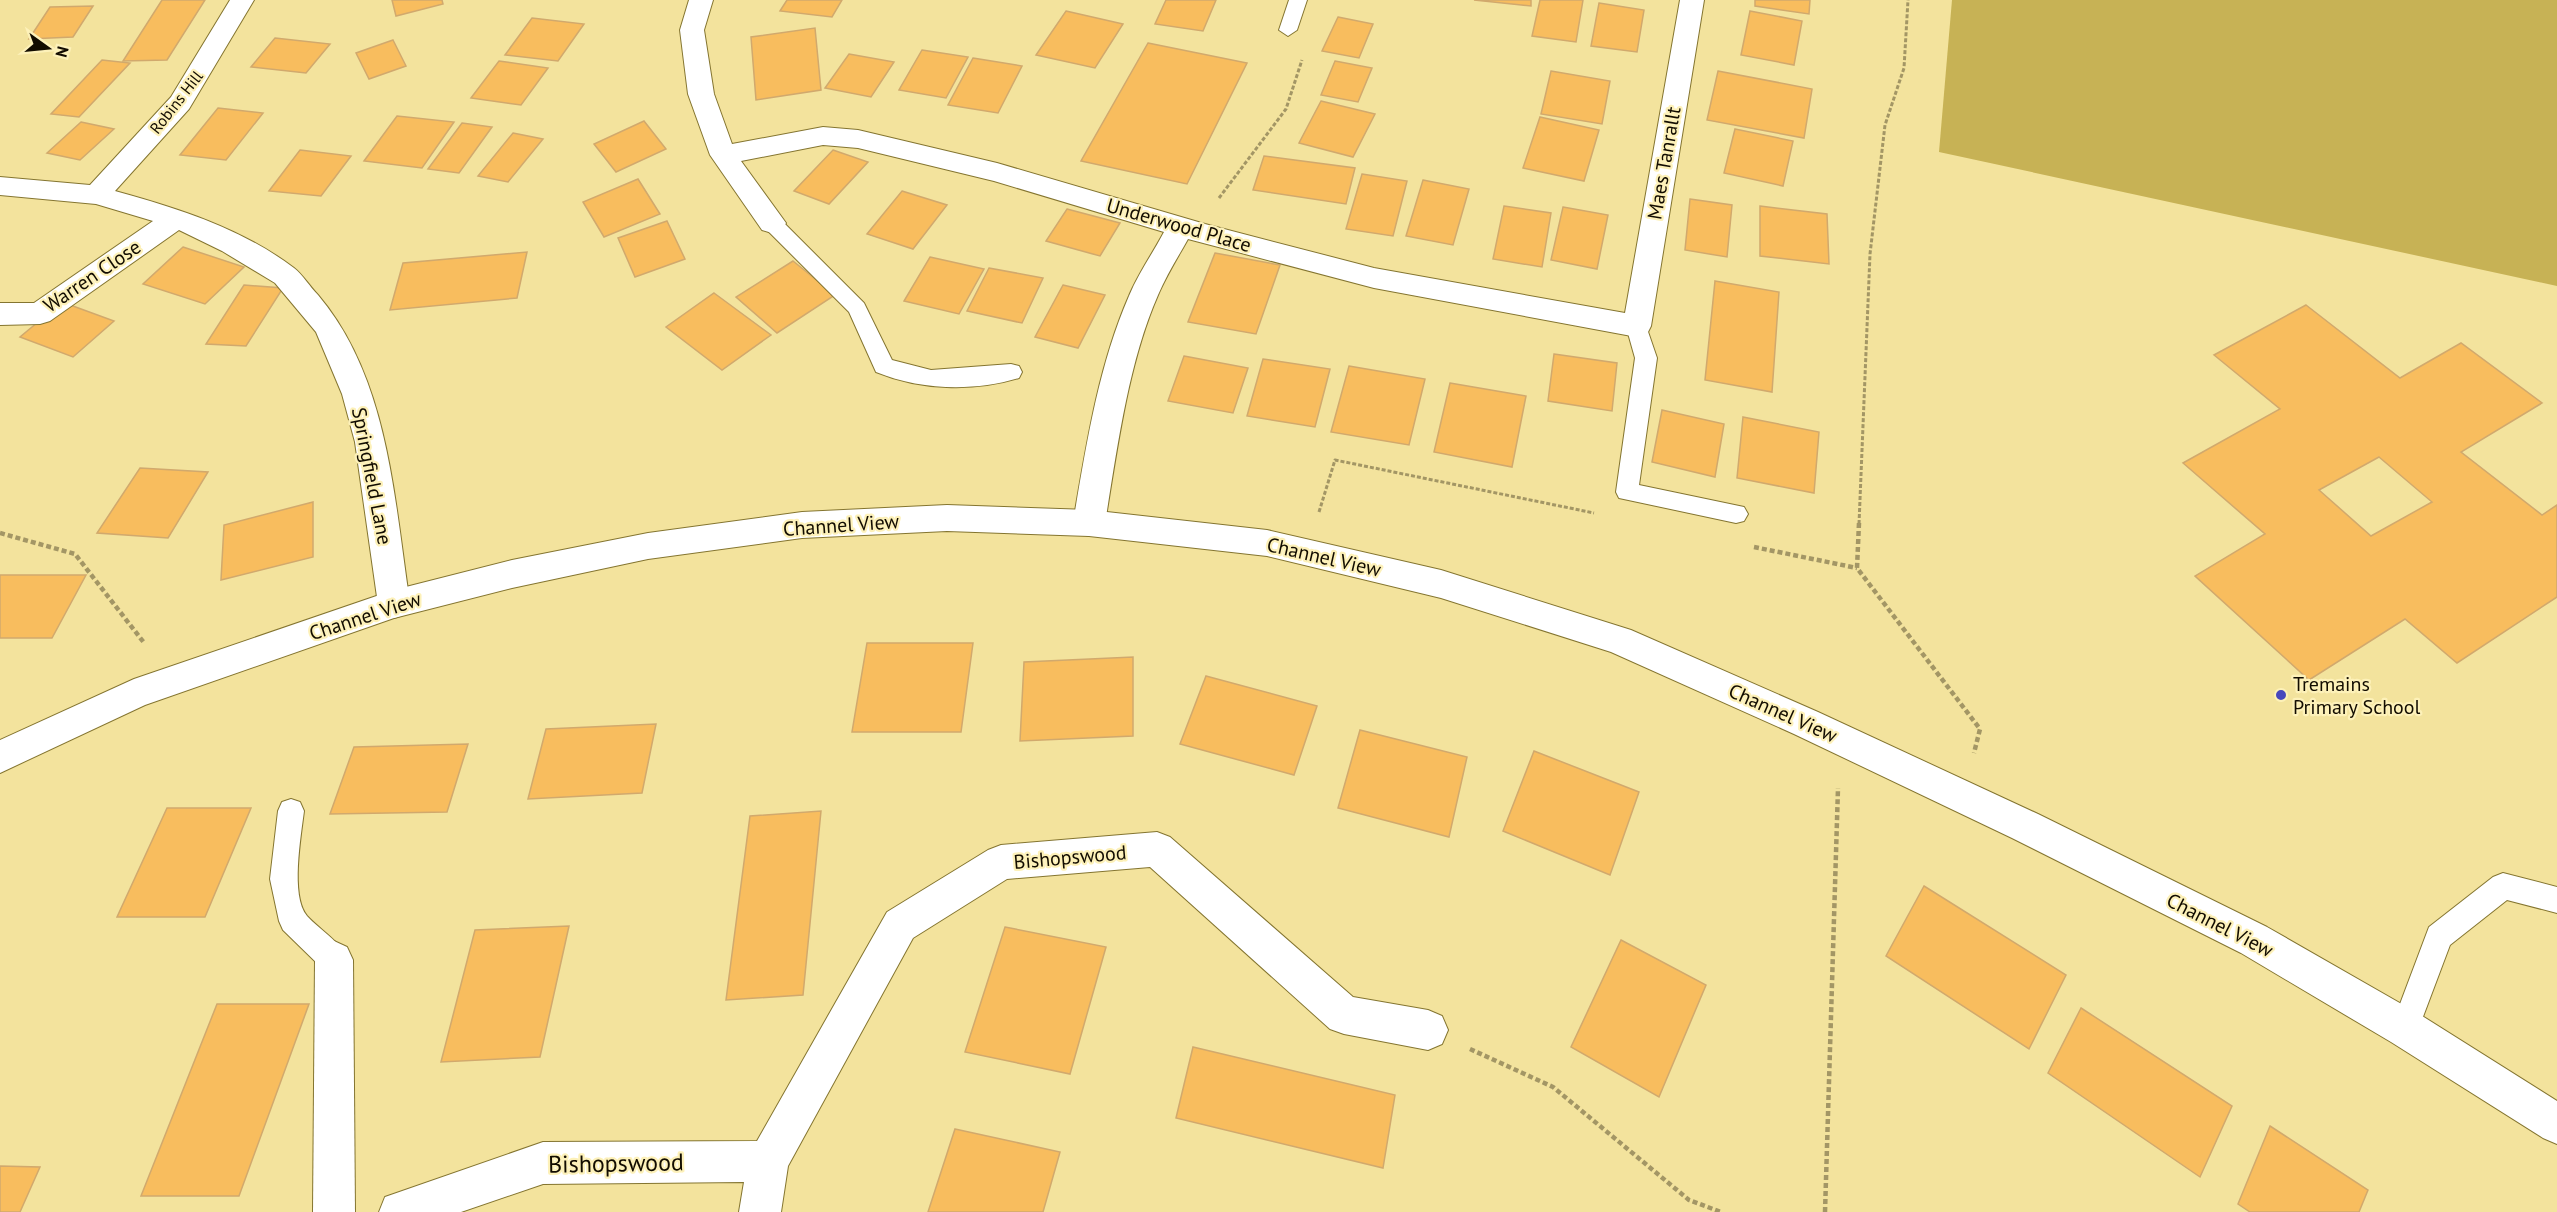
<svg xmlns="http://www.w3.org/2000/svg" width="2557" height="1212" font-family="'PT Sans',sans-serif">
<rect width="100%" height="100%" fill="#f3e39d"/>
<path fill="#c7b255" d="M1952,0H2557V286L1939,152Z"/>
<g fill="#f8bd5e" stroke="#d1a96d" stroke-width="1.5" fill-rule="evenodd">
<path d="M162,0H205L167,60L123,61Z"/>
<path d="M392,0H442L443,4L396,16Z"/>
<path d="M787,0H842L832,17L780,11Z"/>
<path d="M1166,0H1216L1203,31L1155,24Z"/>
<path d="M1474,0H1531V6Z"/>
<path d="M1540,0H1583L1576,42L1532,36Z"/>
<path d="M1755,0H1810L1809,14L1755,6Z"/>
<path d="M1599,3L1644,10L1637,52L1591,46Z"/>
<path d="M93,6L73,37L29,39L50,7Z"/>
<path d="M1066,11L1123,24L1095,68L1036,55Z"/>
<path d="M1750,11L1802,21L1794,65L1741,55Z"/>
<path d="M1338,17L1373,24L1359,58L1322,51Z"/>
<path d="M532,18L584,24L558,61L505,55Z"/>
<path d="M815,28L821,90L756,100L751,37Z"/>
<path d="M275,38L330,44L306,73L251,67Z"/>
<path d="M393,40L406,66L369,79L356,53Z"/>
<path d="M1148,43L1247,63L1187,184L1081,161Z"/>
<path d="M922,50L968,57L946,98L899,90Z"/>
<path d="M849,54L894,62L871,97L825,88Z"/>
<path d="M973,58L1022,66L998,113L948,105Z"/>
<path d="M102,60L130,63L79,117L51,114Z"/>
<path d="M499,61L548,68L521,105L471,98Z"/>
<path d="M1335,61L1372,68L1358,102L1321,95Z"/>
<path d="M1551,71L1610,81L1602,124L1541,114Z"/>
<path d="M1718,71L1812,89L1804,138L1707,120Z"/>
<path d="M1321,101L1375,114L1353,157L1299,143Z"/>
<path d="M218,108L263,113L226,160L180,155Z"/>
<path d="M397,116L454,122L422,168L364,161Z"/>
<path d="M1540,117L1599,130L1584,181L1523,168Z"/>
<path d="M644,121L666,149L616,172L594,144Z"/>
<path d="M81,122L114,129L80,160L47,153Z"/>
<path d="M462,123L492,127L459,173L428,169Z"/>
<path d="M1735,129L1793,141L1783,186L1724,173Z"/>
<path d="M513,133L543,139L508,182L478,176Z"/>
<path d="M300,150L351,156L321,196L269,191Z"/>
<path d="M833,150L868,162L829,204L794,191Z"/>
<path d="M1264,156L1355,168L1346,204L1253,190Z"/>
<path d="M1362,174L1407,181L1393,236L1346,229Z"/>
<path d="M638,179L660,214L604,237L583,202Z"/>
<path d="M1423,180L1469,189L1453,245L1406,236Z"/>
<path d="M902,191L947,205L913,249L867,234Z"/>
<path d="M1690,199L1732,205L1727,257L1685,250Z"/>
<path d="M1504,206L1551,213L1542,267L1493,259Z"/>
<path d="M1760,206L1827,214L1829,264L1760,256Z"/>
<path d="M1563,207L1608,215L1597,269L1551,260Z"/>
<path d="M1067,209L1120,223L1100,256L1046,241Z"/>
<path d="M667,221L685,259L635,277L618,238Z"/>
<path d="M183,247L244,267L205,304L143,284Z"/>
<path d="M527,252L517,298L390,310L403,263Z"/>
<path d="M1215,253L1280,265L1256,334L1188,322Z"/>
<path d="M930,257L984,269L959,314L904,301Z"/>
<path d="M793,261L835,295L777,333L736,297Z"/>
<path d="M989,268L1043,278L1022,323L967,311Z"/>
<path d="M1715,281L1779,292L1772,392L1705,380Z"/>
<path d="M244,285L283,288L246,346L206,344Z"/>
<path d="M1063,285L1105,295L1078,348L1035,337Z"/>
<path d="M714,293L771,335L722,370L666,327Z"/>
<path d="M62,302L114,321L73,357L20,337Z"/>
<path d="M2306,305L2400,378L2461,343L2542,403L2461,452L2542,515L2557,505V597L2457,663L2405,619L2309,680L2195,576L2265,534L2183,463L2280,409L2214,355ZM2379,457L2432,502L2371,536L2319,490Z"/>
<path d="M1554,354L1617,363L1612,411L1548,401Z"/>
<path d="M1184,356L1248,368L1233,413L1168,401Z"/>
<path d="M1263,359L1330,369L1315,427L1247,416Z"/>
<path d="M1349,366L1425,379L1409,445L1331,432Z"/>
<path d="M1450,383L1526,396L1512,467L1434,452Z"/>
<path d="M1662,410L1724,424L1715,477L1652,462Z"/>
<path d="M1743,417L1819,432L1814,493L1737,478Z"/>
<path d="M140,468L208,472L168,538L97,533Z"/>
<path d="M313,502V557L221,580L224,525Z"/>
<path d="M0,575H86L52,638H0Z"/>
<path d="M867,643H973L961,732H852Z"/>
<path d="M1133,657V736L1020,741L1024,662Z"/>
<path d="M1206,676L1317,706L1294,775L1180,744Z"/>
<path d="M656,724L642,793L528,799L546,729Z"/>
<path d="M1360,730L1467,757L1449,837L1338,808Z"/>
<path d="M468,744L447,812L330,814L354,747Z"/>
<path d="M1534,751L1639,792L1610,875L1503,831Z"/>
<path d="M167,808H251L205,917H117Z"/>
<path d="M821,811L803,995L726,1000L750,816Z"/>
<path d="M1924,886L2066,975L2029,1049L1886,956Z"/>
<path d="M569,926L540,1057L441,1062L475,930Z"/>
<path d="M1005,927L1106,947L1070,1074L965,1052Z"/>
<path d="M1621,940L1706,985L1659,1097L1571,1047Z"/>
<path d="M217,1004H309L239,1196H141Z"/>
<path d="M2081,1008L2232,1106L2200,1177L2048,1073Z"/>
<path d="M1193,1047L1395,1095L1383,1168L1176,1118Z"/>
<path d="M2270,1126L2368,1190L2359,1212H2250L2238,1204Z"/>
<path d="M955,1129L1060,1152L1043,1212H928Z"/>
<path d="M0,1166L40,1167L20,1212H0Z"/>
</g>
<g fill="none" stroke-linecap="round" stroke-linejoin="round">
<defs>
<g id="lane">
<path d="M1289,0H1307L1297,30L1288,36L1279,30Z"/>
<path d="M772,216L779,218L864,303L892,360L931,370L1011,364L1019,366L1022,372L1019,378C973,392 920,390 876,372L849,312L765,228L762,223L765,218Z"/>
<path d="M1637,318L1644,320L1657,358L1639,485L1744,507L1748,514L1744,521L1736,523L1619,498L1616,492L1635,358L1626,326L1630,320Z"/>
<path d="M291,799L300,802L304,811C301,836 290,896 307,916C321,931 340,941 348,960L344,970L334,974L324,970L283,930L279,921L270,879L278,811L282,802Z"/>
<path d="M2503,873L2557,887V913L2507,900L2450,945L2415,1038L2405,1042L2395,1038L2391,1028L2429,927L2493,877Z"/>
</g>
<g id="street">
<path d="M230,0H254L189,109L115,191C177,208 241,228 294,268C303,275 310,287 318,295C389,379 394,499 410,604L406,614L394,618L382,614L378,604L355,442L342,394L316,332L275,283L222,251L179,230L50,321L40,324L0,325V303H34L153,221L96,204L0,195V177L90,185L171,97Z"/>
<path d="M689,0H713L704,30L714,94L732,144L823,127L858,130L997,163L1205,224L1374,268L1625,313L1680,0H1704L1651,326L1647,334L1637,337L1374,288L1188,239C1178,257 1166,276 1158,295C1128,363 1117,450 1105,523L1100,532L1089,536L1078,532L1073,523C1086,447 1098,367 1129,296C1138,274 1153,253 1164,232L994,181L858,148L823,145L741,161L786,223L782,230L772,233L762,230L710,155L688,94L680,30Z"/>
<path d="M1157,832L1170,837L1353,997L1428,1010L1442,1016L1448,1030L1442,1044L1428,1050L1344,1034L1330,1029L1150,867L1007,879L913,938L788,1166L781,1212H739L744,1182L543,1184L461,1212H379L385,1197L543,1142L757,1141L887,912L988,850L1001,845Z"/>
<path d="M334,941L347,947L353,960L355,1212H313L315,960L321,947Z"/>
</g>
<path id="secondary" d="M947,505L1089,510L1267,530L1441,570L1631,630L1818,712L2038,814L2267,927L2419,1014L2557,1101V1144L2543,1138L2391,1042L2241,953L2012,838L1794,734L1611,652L1441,598L1267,556L1089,536L947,531L802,538L648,559L512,588L394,618L145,705L0,773V740L134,679L394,590L512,560L648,533L802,512Z"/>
</defs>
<use href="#lane" stroke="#847530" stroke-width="2"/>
<use href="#street" stroke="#847530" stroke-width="2"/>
<use href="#secondary" stroke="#847530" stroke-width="2"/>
<g stroke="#a39665" stroke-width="3" stroke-dasharray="4 2" stroke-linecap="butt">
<path d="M1219,198L1286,109L1302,60"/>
<path d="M1319,512L1335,460L1594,513"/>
<path d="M1859,524L1870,254L1885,125L1904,68L1908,0"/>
</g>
<g stroke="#a39665" stroke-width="4.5" stroke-dasharray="5 3" stroke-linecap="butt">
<path d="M1859,523L1857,568L1980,729L1974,753"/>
<path d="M0,533L75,554L145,644"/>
<path d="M1754,547L1857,568"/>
<path d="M1470,1049L1553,1087L1689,1200L1721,1212"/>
<path d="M1825,1212L1838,788"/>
</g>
<use href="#lane" fill="#fff" fill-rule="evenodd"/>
<use href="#street" fill="#fff" fill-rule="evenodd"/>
<use href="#secondary" fill="#fff" fill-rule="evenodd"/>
</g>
<circle fill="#4747bc" stroke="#fdf1b9" stroke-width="2" cx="2281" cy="695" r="6"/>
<g text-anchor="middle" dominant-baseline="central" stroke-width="4.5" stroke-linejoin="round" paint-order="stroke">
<g font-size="16" fill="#120c00" stroke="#fdf1b9">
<text transform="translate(176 102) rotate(-52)">Robins Hill</text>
</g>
<g font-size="20" fill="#120c00" stroke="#fdf1b9">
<text transform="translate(1664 163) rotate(-80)">Maes Tanrallt</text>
<text transform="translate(1179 225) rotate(16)">Underwood Place</text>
<text transform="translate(92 276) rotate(-34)">Warren Close</text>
<text transform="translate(372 476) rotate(79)">Springfield Lane</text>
<text transform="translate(841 525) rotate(-4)">Channel View</text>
<text transform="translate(1324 557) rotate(13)">Channel View</text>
<text transform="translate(365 616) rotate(-18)">Channel View</text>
<text transform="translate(1783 713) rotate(24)">Channel View</text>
<text transform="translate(1070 857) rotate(-5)">Bishopswood</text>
<text transform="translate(2220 925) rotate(27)">Channel View</text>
</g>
<g font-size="20" fill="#120c00" stroke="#fdf1b9" text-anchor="start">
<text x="2293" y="684">Tremains<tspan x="2293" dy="23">Primary School</tspan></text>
</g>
<g font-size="24" fill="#120c00" stroke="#fdf1b9">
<text transform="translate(616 1163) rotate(-1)">Bishopswood</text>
</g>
</g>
<g transform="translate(48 48) rotate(105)" stroke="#fdf1b9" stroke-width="4.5" paint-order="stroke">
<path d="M0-4.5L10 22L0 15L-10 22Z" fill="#120c00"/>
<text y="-9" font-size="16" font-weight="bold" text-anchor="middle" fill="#120c00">N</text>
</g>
</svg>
